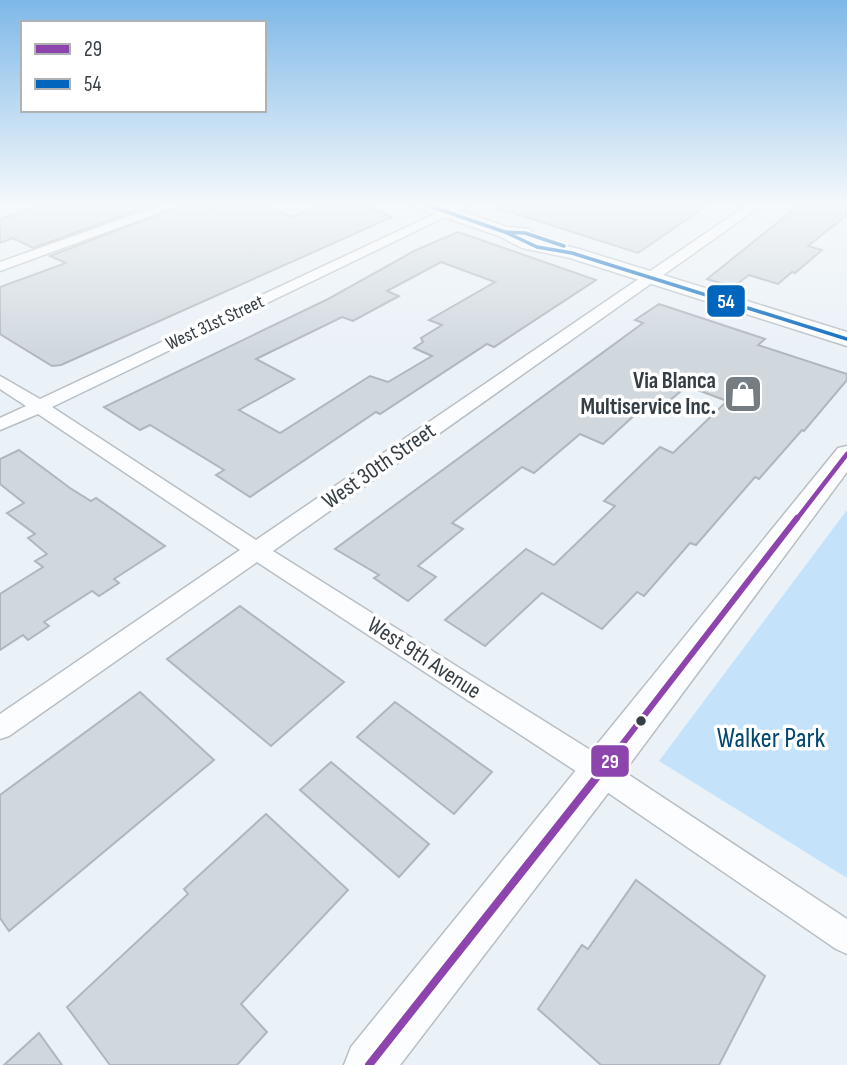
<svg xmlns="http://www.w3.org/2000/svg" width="847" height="1065" font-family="'Sofia Sans Condensed',sans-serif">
<rect width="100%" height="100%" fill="#eaf1f7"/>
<path fill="#c4e3fa" d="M847,510V878L659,761Z"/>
<g fill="#d0d8de" stroke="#afb6bc" stroke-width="2" fill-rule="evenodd">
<path d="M50,203H158L33,248L13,238L0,243V219Z"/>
<path d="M188,203H205L207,211L226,203H255L292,217L322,204L358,203L392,217L61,365L52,366L0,334V287L66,263L50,256Z"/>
<path d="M497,203H711L638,253L497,208Z"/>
<path d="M802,203H847V215L808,246L822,250L795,273L792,272L778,284L749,275L733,287L707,279Z"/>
<path d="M458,232L596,280L494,347L487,344L380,414L376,412L250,497L216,475L224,470L150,425L140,430L104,407L326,300L416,250ZM441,262L495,282L429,320L442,325L421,338L423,342L414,348L432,356L388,382L370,376L280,433L239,410L294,379L256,359L342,317L353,321L399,296L387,291Z"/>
<path d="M659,304L765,339L758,345L847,374V380L804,431L802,430L759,479L755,477L696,545L690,543L644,596L637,592L602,629L542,593L485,646L445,620L526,549L554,565L615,506L604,501L660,447L673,453L727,401L687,386L662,407L650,401L603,444L580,434L534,473L522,467L452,523L463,529L418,566L436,577L408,601L374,578L379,575L335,549L643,323L635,320Z"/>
<path d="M19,450L70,488L91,501L96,498L165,546L114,579L119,583L99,596L92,591L44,622L49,626L28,640L23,635L0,650V594L43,567L35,561L47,554L28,538L35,534L7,513L24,503L0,484V459Z"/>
<path d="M240,606L344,682L271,746L167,659Z"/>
<path d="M140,692L214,760L9,931L0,918V795Z"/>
<path d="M395,702L492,772L454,814L357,737Z"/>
<path d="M331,762L429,844L399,877L300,790Z"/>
<path d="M266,814L348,890L241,1004L267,1032L237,1065H110L67,1007L188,894L184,889Z"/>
<path d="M636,880L765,976L719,1065H601L538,1009L582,945L588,949Z"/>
<path d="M39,1033L62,1065H4Z"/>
</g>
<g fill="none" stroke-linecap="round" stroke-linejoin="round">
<defs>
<g id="street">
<path d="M167,203H186L0,271V262Z"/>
<path d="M458,203H474L52,407L256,540L750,203H765L273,551L611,763L847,919V954L836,949L591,781L257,562L9,736L0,739V714L240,550L38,414L0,430V418L26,406L0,389V376L40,399Z"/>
</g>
<g id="secondary">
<path d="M412,203H438L507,227L530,229L533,233L528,237L579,249L847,332V346L570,258L522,248L499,236L414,207Z"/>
<path d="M847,446V472L615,784L400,1065H344L351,1047L838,448Z"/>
</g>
</defs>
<use href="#street" stroke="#b8bfc4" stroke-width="3"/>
<use href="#secondary" stroke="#b8bfc4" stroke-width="3"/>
<use href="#street" fill="#fcfdfe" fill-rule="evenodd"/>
<use href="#secondary" fill="#fcfdfe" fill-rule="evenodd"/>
<defs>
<path id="bus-1-far2" d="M796,520L847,454"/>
<path id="bus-1-far1" d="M613,756L797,518"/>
<path id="bus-1" d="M369,1065L615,754"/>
<g id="bus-2">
<path d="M421,203L505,232L525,233L564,246"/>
<path d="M505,232L537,247L572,253L847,339"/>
</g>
</defs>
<use href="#bus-1-far2" stroke="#fff" stroke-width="9"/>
<use href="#bus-1-far1" stroke="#fff" stroke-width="11"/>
<use href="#bus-1" stroke="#fff" stroke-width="13"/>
<use href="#bus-2" stroke="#fff" stroke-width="7"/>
<use href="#bus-1-far2" stroke="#8e44ad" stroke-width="4.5"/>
<use href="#bus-1-far1" stroke="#8e44ad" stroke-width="6"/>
<use href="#bus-1" stroke="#8e44ad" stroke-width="8"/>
<use href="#bus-2" stroke="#0065bd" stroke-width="3.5"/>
</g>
<linearGradient id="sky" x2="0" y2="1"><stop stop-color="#7eb8e8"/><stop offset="0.58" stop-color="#f6f9fb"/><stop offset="1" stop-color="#f6f9fb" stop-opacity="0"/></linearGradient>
<rect width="847" height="353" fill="url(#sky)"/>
<defs>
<symbol id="shop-square" viewBox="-11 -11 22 22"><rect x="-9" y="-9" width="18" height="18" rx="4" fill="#747d83" stroke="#fff"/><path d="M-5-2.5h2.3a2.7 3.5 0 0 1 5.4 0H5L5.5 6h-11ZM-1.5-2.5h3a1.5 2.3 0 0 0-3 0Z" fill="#fff"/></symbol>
</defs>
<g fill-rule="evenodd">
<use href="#shop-square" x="721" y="372" width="44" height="44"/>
</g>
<circle fill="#353e44" stroke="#fff" stroke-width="2.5" cx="641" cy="721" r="6"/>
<g text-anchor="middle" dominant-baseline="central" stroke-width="7" stroke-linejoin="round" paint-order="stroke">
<g font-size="19" fill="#353e44" stroke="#fff">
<text transform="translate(215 323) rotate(-25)">West 31st Street</text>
</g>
<g font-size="23" font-weight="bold" fill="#353e44" stroke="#fff" text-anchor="end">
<text x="716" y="381">Via Blanca<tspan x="716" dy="26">Multiservice Inc.</tspan></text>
</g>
<g font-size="23" fill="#353e44" stroke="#fff">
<text transform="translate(379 466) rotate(-35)">West 30th Street</text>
<text transform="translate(424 658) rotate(33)">West 9th Avenue</text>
</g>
<g font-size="28" fill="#03496f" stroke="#fff">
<text x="771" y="738">Walker Park</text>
</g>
</g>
<g stroke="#fff" stroke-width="2.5">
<rect x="706" y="284" width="40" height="34" rx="7" fill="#0065bd"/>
<rect x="590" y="744" width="40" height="34" rx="7" fill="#8e44ad"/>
</g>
<g font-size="19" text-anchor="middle" font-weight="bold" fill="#fff">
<text x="726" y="308">54</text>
<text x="610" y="768">29</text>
</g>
<rect x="21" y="21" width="245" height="91" fill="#ffffff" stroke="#aeb2b4" stroke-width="2"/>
<rect x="35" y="44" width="35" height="10" fill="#8e44ad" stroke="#aeb2b4" stroke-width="2"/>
<text x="84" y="56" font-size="21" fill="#353e44">29</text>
<rect x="35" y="79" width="35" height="10" fill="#0065bd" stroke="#aeb2b4" stroke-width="2"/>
<text x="84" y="91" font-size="21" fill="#353e44">54</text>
</svg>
